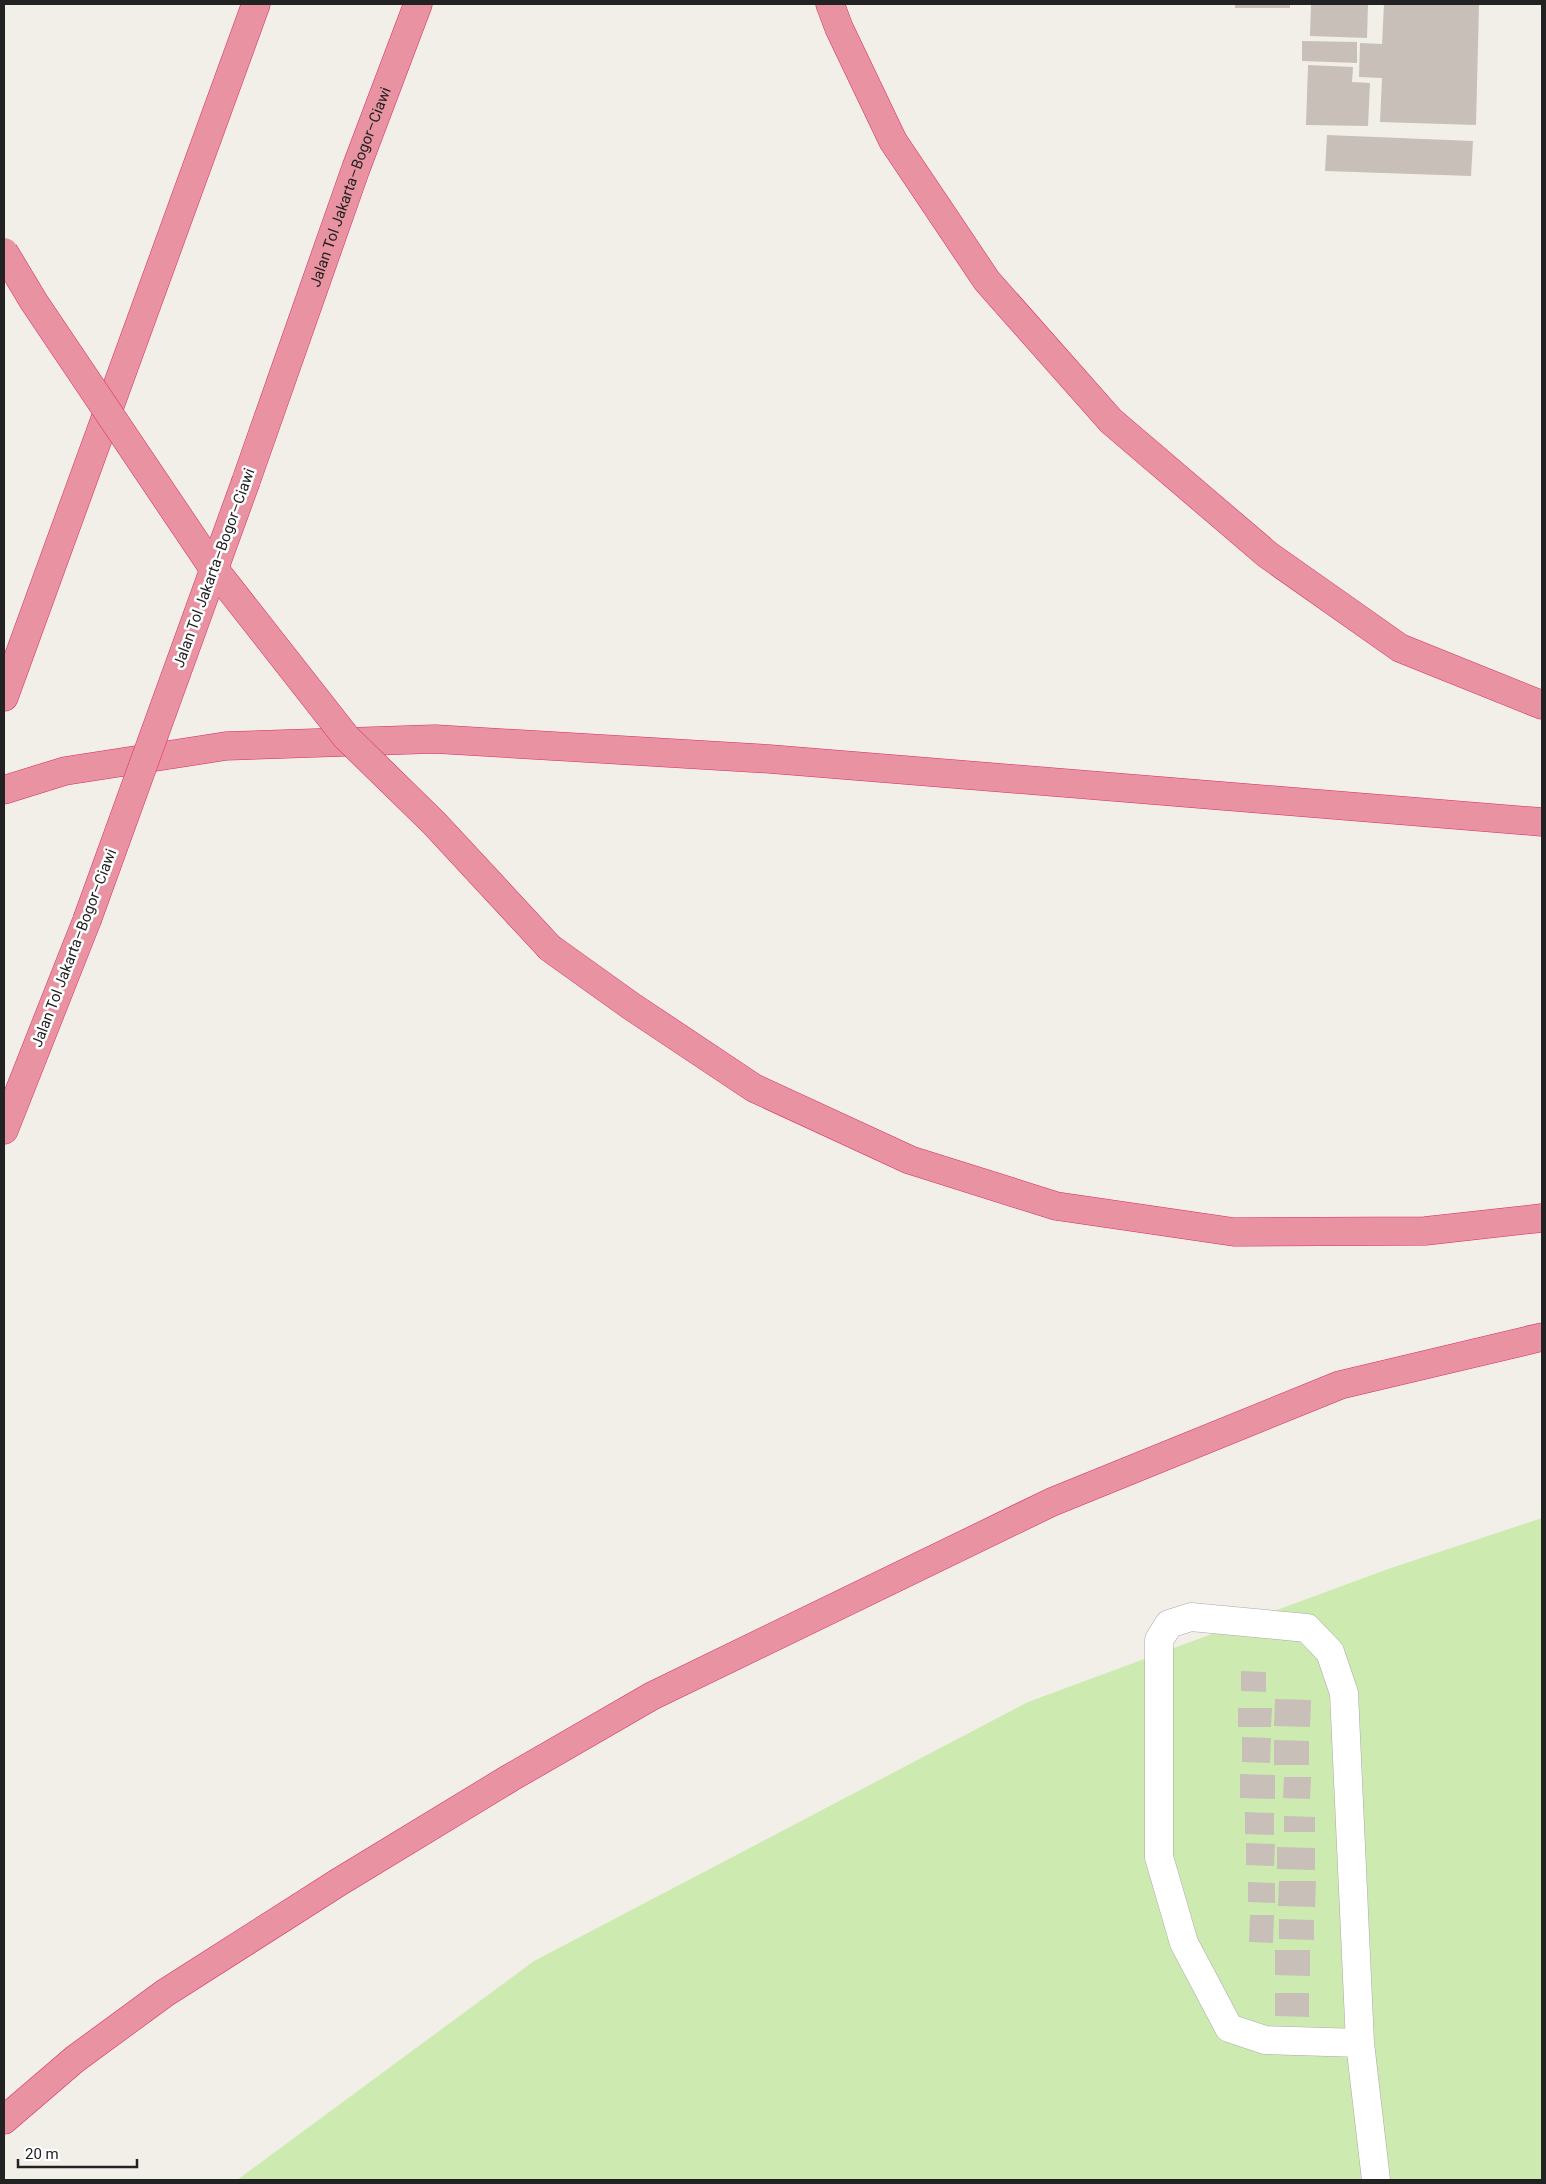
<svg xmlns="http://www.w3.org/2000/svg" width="1546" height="2184" font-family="Roboto,sans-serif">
<rect width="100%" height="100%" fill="#f2efe9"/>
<path fill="#cdebb0" d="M1542,1518V2180H237L534,1961L1028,1702L1388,1569Z"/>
<g fill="#c7bfb8">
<rect x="1235" y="4" width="55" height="4"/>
<path d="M1311,4H1368L1367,38L1310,36Z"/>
<path d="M1384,4H1479L1476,125L1380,122L1382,78L1359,77L1360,43L1382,44Z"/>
<path d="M1302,41L1357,42V63L1302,61Z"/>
<path d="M1308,65L1353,67L1352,82L1370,83L1368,126L1306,125Z"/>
<path d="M1327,135L1473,141L1471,176L1325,171Z"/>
<path d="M1241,1671L1266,1672V1692L1241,1691Z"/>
<path d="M1275,1699L1311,1700L1310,1727L1274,1726Z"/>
<path d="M1238,1708H1272L1271,1727H1238Z"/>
<path d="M1242,1737L1271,1738L1270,1763L1242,1762Z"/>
<path d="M1274,1740L1309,1741V1765H1274Z"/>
<path d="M1240,1774L1275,1775V1799L1240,1798Z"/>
<path d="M1284,1777H1311L1310,1799L1283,1798Z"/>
<path d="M1245,1812L1274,1813V1835L1245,1834Z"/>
<path d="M1284,1816L1315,1817V1832H1284Z"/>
<path d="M1246,1843L1275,1844L1274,1866L1246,1865Z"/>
<path d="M1277,1847L1315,1848V1870L1277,1869Z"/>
<path d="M1279,1881H1316L1315,1907L1278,1906Z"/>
<path d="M1248,1882L1275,1883V1903L1248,1902Z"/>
<path d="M1250,1915H1274L1273,1943L1249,1942Z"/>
<path d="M1279,1919L1314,1920V1940L1279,1939Z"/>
<path d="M1275,1950H1310V1976L1275,1975Z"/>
<path d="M1275,1993H1309V2017L1275,2016Z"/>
</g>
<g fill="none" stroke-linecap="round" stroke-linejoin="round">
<defs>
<path id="minor" d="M1360,2043L1265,2040L1229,2028L1184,1943L1159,1857V1640L1169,1624L1191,1617L1307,1628L1330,1652L1344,1693L1360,2043L1376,2180"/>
<g id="motorway">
<path d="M830,4L839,28L893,141L987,281L1111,421L1268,555L1400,648L1542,705"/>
<path id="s1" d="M246,481L356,168L418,4"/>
<path d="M4,697L256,4"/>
<path d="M4,790L65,771L226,746L435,739L770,759L1542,822"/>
<path d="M550,948L631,1006L754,1088L910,1160L1056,1206L1234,1232L1425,1231L1542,1218"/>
<path d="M4,1130L87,920"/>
<path d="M4,2120L75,2059L165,1993L339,1882L510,1778L652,1696L1052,1502L1340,1385L1542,1337"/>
</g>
</defs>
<use href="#minor" stroke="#a9a9a9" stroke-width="29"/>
<use href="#motorway" stroke="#dc2a67" stroke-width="29"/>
<use href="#minor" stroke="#fff" stroke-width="28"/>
<use href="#motorway" stroke="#e892a2" stroke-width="28"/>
<defs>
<g id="motorway-bridge">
<path d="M4,252L34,302L211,565L346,737L434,823L550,948"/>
<path d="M87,920L246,481"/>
</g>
</defs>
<use href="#motorway-bridge" stroke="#dc2a67" stroke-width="29" stroke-linecap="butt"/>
<use href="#motorway-bridge" stroke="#e892a2" stroke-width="28"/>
</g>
<g text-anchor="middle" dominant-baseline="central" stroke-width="5" stroke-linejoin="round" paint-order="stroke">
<g font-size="15" fill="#222" stroke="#fff">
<text stroke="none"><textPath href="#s1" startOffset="312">Jalan Tol Jakarta–Bogor–Ciawi</textPath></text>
<text transform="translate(214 568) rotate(-70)">Jalan Tol Jakarta–Bogor–Ciawi</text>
<text transform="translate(74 948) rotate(-69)">Jalan Tol Jakarta–Bogor–Ciawi</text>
</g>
</g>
<rect width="1546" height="2184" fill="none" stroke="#222222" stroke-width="10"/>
<path d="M18 2159v8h119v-8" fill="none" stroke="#222222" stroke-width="2.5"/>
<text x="25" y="2159" font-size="15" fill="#222222" stroke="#ffffff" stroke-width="4" paint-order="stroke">20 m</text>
</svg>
